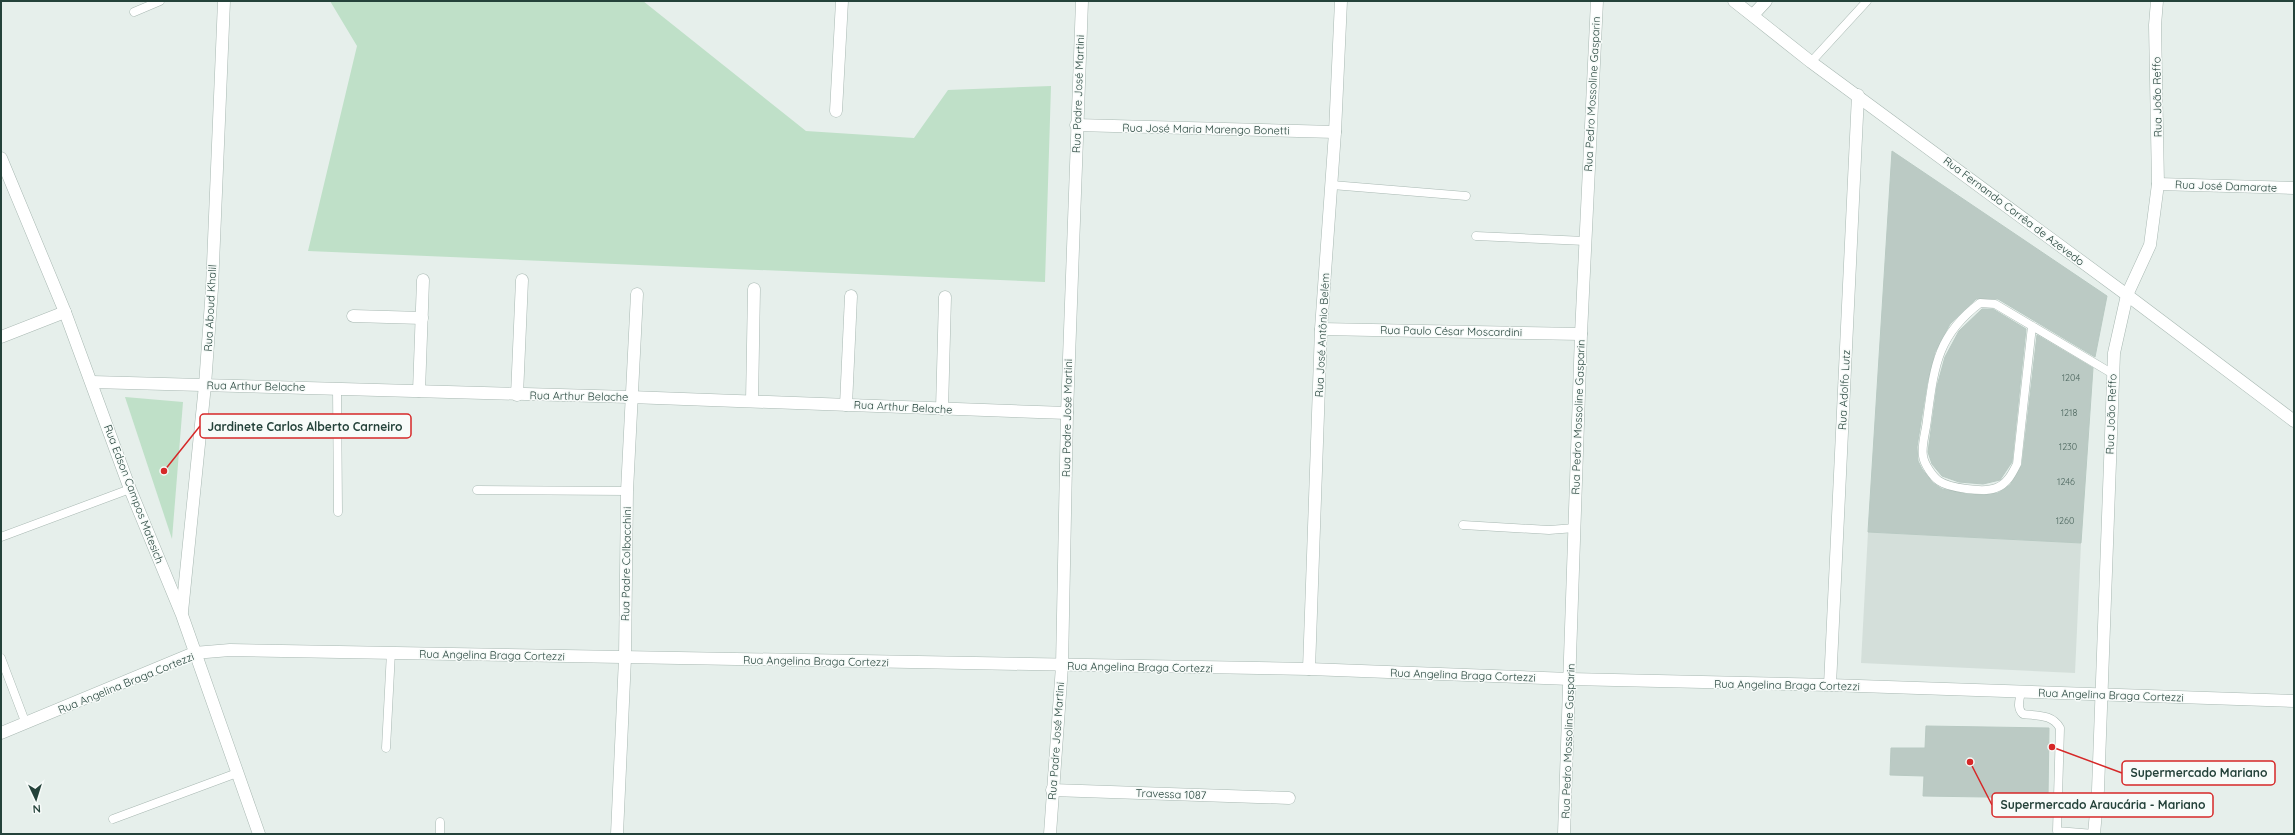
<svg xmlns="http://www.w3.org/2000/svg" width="2295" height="835" font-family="Quicksand,sans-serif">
<rect width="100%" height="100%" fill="#e6efeb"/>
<path fill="#d4dfda" d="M1868,532L2081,543L2075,673L1861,663Z"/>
<g fill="#bfe0c8">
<path d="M330,1H643L806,131L914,138L948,90L1051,86L1045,282L308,251L357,46Z"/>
<path d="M125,397L183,402L172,539Z"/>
</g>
<g fill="#bbcac4" stroke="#b8c9c2">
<path d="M1892,151L2107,296L2095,357L1998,299H1976L1950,324L1935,352L1927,384L1917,447L1918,461L1922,469L1933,483L1942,489L1966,494L1984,495L1998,493L2010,485L2022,465L2037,335L2093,368L2081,543L1868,532Z"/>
<path d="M1982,309H1993L2026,329L2012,462L2000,480L1983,484L1959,482L1942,476L1932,464L1928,452L1937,386L1945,357L1959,331Z"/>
<path d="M1926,726L2049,728L2048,798L1923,796L1924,776L1890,775L1891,748H1925Z"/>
</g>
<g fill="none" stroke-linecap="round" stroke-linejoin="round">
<defs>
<g id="service">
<path d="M134,12L160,1"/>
<path d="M1811,62L1867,1"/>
<path d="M1332,185L1466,196"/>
<path d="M1476,236L1585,241"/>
<path d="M2032,326L2017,464C2012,474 2007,484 1996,488C1984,493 1949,488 1939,481C1933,477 1924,464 1923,456C1921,446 1926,431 1927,420C1934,369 1936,336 1980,303L1995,304L2113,374"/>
<path d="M337,388L338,512"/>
<path d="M477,490L627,491"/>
<path d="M1463,525L1549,530L1575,528"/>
<path d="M1,537L130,489"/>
<path d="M1,658L26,724"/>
<path d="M2021,691C2020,699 2016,708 2023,714C2038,716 2052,714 2060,728L2057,831L2094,834"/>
<path d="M386,748L391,652"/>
<path d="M113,819L237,773"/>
<path d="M440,834V822"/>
</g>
<g id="minor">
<path d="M1734,1L1811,62L2127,295L2294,421"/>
<path d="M1753,15L1766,1"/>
<path d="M836,111L842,1"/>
<path d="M1076,125L1335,132"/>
<path d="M1,158L65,312L130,489L182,615L259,834"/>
<path d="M2158,184L2294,188"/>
<path d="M353,316L422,318"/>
<path d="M1321,329L1581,334"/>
<path d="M1,337L65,312"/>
<path d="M92,382L630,397L1067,413"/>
<path d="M419,391L423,280"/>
<path d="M517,395L522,280"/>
<path d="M752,401L754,289"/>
<path d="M846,405L851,296"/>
<path d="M942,409L945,297"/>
<path d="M182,612L205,385L212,288L224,1"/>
<path d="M1309,669L1321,329L1335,132L1341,1"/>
<path d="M1830,685L1858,95"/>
<path d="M1,733L194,653L230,650L1309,669L1570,679L1830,685L2294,701"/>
<path d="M1052,790L1289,798"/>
<path d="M617,834L625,658L627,491L637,294"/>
<path d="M1050,834L1062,666L1067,413L1082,1"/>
<path d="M1564,834L1581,334L1597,1"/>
<path d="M2094,834L2098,790L2114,353L2127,295L2150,245L2158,184L2155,25L2157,1"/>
</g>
</defs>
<use href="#service" stroke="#a8b8b2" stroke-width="9"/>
<use href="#minor" stroke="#a8b8b2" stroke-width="13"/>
<use href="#service" stroke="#fff" stroke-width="8"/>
<use href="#minor" stroke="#fff" stroke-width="12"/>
</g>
<g text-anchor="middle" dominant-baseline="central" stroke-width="3" stroke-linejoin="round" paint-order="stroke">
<g font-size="9" fill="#4a645c">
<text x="2071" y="377">1204</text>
<text x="2069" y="412">1218</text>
<text x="2068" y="446">1230</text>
<text x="2066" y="481">1246</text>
<text x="2065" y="520">1260</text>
</g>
<g font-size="11" fill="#24423a" stroke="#f7fbf9">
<text transform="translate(1078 94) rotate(-88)">Rua Padre José Martini</text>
<text transform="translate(1592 94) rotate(-87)">Rua Pedro Mossoline Gasparin</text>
<text transform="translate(2157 97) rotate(-91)">Rua João Reffo</text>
<text transform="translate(1206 129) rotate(1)">Rua José Maria Marengo Bonetti</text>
<text transform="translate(2226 186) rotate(2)">Rua José Damarate</text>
<text transform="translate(2014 211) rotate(37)">Rua Fernando Corrêa de Azevedo</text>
<text transform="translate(210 308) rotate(-87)">Rua Aboud Khalil</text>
<text transform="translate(1451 331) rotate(1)">Rua Paulo César Moscardini</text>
<text transform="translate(1322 335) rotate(-87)">Rua José Antônio Belém</text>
<text transform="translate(256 386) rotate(1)">Rua Arthur Belache</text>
<text transform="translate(1844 390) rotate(-87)">Rua Adolfo Lutz</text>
<text transform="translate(579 396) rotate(1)">Rua Arthur Belache</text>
<text transform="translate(903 407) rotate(3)">Rua Arthur Belache</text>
<text transform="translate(2111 414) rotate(-88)">Rua João Reffo</text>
<text transform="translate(1578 417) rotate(-88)">Rua Pedro Mossoline Gasparin</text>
<text transform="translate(1067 418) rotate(-89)">Rua Padre José Martini</text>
<text transform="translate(134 494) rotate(69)">Rua Edson Campos Matesich</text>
<text transform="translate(626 564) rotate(-89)">Rua Padre Colbacchini</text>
<text transform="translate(492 655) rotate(1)">Rua Angelina Braga Cortezzi</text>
<text transform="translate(816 661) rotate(1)">Rua Angelina Braga Cortezzi</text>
<text transform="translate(1140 667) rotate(1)">Rua Angelina Braga Cortezzi</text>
<text transform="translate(1463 675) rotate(2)">Rua Angelina Braga Cortezzi</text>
<text transform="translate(126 683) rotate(-22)">Rua Angelina Braga Cortezzi</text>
<text transform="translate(1787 685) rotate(1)">Rua Angelina Braga Cortezzi</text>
<text transform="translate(2111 695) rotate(2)">Rua Angelina Braga Cortezzi</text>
<text transform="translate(1056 741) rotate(-86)">Rua Padre José Martini</text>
<text transform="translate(1568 741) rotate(-88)">Rua Pedro Mossoline Gasparin</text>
<text transform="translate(1171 794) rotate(2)">Travessa 1087</text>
</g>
</g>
<path fill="none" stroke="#d62828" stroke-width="1.5" d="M164 471L200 426M2052 747L2122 773M1970 762L1992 805"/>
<g fill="#d62828" stroke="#f7fbf9" stroke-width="1.5">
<circle cx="164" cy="471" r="4"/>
<circle cx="2052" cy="747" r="4"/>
<circle cx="1970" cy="762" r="4"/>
</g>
<g fill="#f7fbf9" stroke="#d62828" stroke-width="1.5">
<rect x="200" y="414" width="211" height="24" rx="4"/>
<rect x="2122" y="761" width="153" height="24" rx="4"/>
<rect x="1992" y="793" width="221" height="24" rx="4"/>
</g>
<g font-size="12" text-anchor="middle" font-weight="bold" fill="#24423a">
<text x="305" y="431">Jardinete Carlos Alberto Carneiro</text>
<text x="2199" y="777">Supermercado Mariano</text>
<text x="2103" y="809">Supermercado Araucária - Mariano</text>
</g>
<rect width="2295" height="835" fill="none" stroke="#24423a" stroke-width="4"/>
<g transform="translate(36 799) rotate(176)" stroke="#f7fbf9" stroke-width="3" paint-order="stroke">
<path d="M0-3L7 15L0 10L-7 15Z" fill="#24423a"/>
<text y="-6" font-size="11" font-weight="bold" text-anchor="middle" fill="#24423a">N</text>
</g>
</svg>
